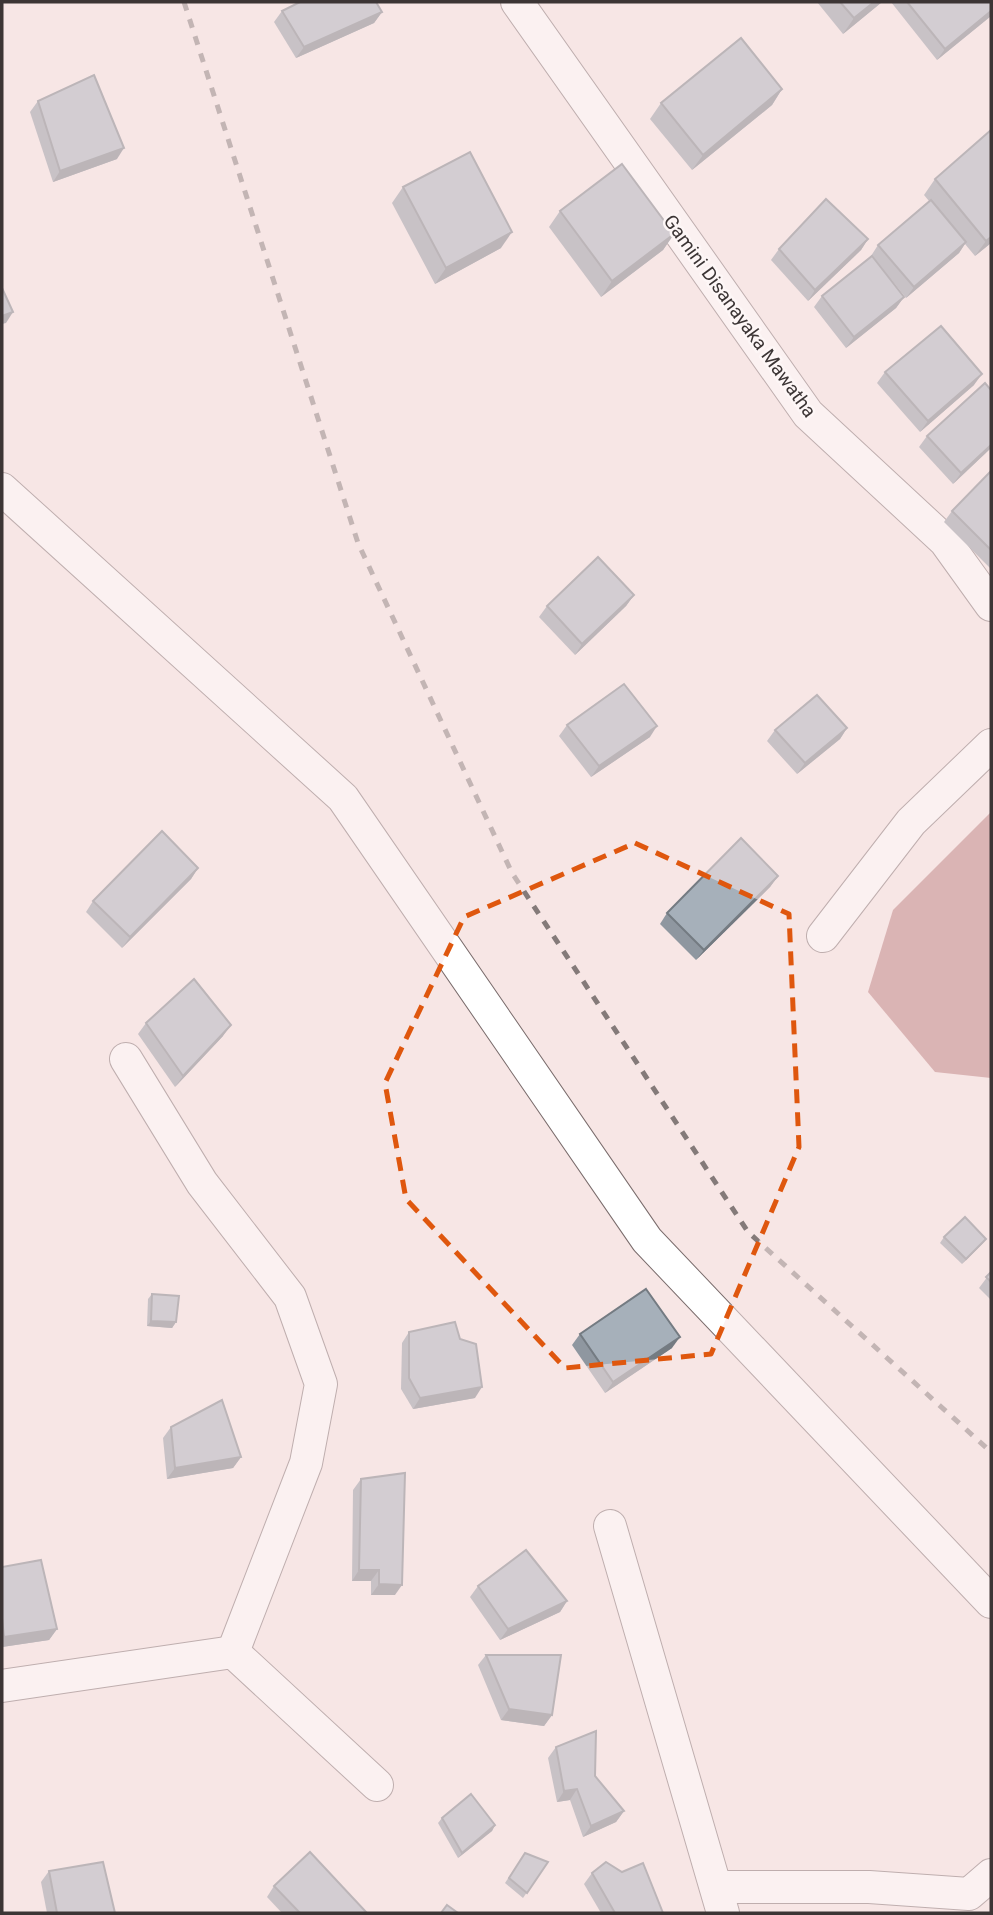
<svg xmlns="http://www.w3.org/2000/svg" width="993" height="1915" font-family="Roboto,sans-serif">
<rect width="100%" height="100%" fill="#f7e6e5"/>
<path fill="#b67979" d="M991,812V1078L935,1072L868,992L893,910Z"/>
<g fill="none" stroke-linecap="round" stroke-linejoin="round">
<defs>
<g id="street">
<path d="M517,2L808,414L945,541L991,605"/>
<path d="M2,489L343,798L647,1240L991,1602"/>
<path d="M823,936L911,822L991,745"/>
<path d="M126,1059L202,1183L290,1297L321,1384L306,1463L233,1652"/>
<path d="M610,1526L723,1913"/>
<path d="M2,1686L233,1652L377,1785"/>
<path d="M716,1887H869L969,1894L991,1875"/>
</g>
</defs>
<use href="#street" stroke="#7a6c6c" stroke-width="34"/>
<use href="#street" stroke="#fff" stroke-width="32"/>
<path stroke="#847a79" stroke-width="5" stroke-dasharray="9 9" stroke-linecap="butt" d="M184,2L358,543L512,873L748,1232L991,1452"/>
</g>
<g fill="#8f97a0">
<path d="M817,2H882L843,34Z"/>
<path d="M891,2H991V16L937,60Z"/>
<path d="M282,11L382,12L374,23L296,58L274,22Z"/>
<path d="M782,89L772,105L692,170L650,119L661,103Z"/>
<path d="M38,101L117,159L53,182L30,112Z"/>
<path d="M935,179L991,243L975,256L965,244L959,253L906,298L890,278L904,297L896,308L846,348L814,307L822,296L871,257V256L878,245L929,201L924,195Z"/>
<path d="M403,187L501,248L435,284L392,203Z"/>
<path d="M560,211L674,234L663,250L601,297L549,227Z"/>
<path d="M868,239L861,250L808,301L771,260L779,249Z"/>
<path d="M885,372L974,385L920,432L877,383Z"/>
<path d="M927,436L991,448L953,484L919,447Z"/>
<path d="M991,471V569L944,522L952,511Z"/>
<path d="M634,595L626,606L575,655L539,617L547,606Z"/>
<path d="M567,725L650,737L591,777L559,736Z"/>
<path d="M847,728L840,739L797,774L767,741L775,730Z"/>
<path d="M198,868L191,879L122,948L86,912L93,901Z"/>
<path d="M778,876L770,887L696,960L660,924L667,913Z"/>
<path d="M146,1023L223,1036L175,1087L138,1034Z"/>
<path d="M944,1237L986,1239L982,1244L962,1264L940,1243Z"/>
<path d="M991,1272V1300L979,1288Z"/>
<path d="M152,1294L176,1322L172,1328L147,1326L148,1299Z"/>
<path d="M409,1332L475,1398L413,1409L401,1389L402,1343Z"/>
<path d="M580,1334L672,1348L605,1393L572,1345Z"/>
<path d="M171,1427L241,1457L233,1468L167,1479L163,1438Z"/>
<path d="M361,1479L395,1595H371V1581H352L353,1490Z"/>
<path d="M2,1567L57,1629L49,1640L2,1647Z"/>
<path d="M478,1586L567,1601L560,1612L500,1640L470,1597Z"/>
<path d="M486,1655L552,1715L544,1726L501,1720L478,1665Z"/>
<path d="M556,1747L595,1776L624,1811L616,1822L583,1837L570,1800L557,1802L548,1758Z"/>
<path d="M442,1818L495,1825L492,1831L458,1858L438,1823Z"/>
<path d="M525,1853L548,1862L523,1898L505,1883Z"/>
<path d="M49,1871L115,1913H47L41,1882Z"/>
<path d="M592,1873L663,1913H601L584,1884Z"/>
<path d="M274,1886L367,1913H282L267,1897Z"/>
</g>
<g fill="#747b82">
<path d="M874,2H882L843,34L854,18Z"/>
<path d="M991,11V16L937,60L945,49Z"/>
<path d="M382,12L374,23L296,58L304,47Z"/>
<path d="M782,89L772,105L692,170L703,155Z"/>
<path d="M124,148L117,159L53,182L60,171Z"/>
<path d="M512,232L501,248L435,284L446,268Z"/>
<path d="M674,234L663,250L601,297L612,281Z"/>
<path d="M991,237V243L975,256L986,241Z"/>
<path d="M868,239L861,250L808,301L815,290Z"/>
<path d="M966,242L959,253L906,298L914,287Z"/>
<path d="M904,297L896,308L846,348L854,337Z"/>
<path d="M13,312L6,323L2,324V316Z"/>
<path d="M982,374L974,385L920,432L928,421Z"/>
<path d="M991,445V448L953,484L961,473Z"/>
<path d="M634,595L626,606L575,655L582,644Z"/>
<path d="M657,726L650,737L591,777L599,766Z"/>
<path d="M847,728L840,739L797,774L805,763Z"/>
<path d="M198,868L191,879L122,948L130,937Z"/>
<path d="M778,876L770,887L696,960L704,950Z"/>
<path d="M231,1025L223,1036L175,1087L183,1076Z"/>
<path d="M986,1239L982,1244L962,1264L966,1259Z"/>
<path d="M151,1321L176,1322L172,1328L147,1326Z"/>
<path d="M680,1337L672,1348L605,1393L613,1382Z"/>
<path d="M482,1387L475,1398L413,1409L420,1398Z"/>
<path d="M241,1457L233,1468L167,1479L175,1468Z"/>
<path d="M359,1570H379L371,1581H352Z"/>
<path d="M379,1584L402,1585L395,1595H371Z"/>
<path d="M567,1601L560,1612L500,1640L508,1629Z"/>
<path d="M57,1629L49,1640L2,1647V1640L4,1637Z"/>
<path d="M509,1709L552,1715L544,1726L501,1720Z"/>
<path d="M577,1789L570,1800L557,1802L564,1791Z"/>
<path d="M624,1811L616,1822L583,1837L591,1826Z"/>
<path d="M495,1825L492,1831L458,1858L462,1853Z"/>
</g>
<g fill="#a6b0ba" stroke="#747b82" stroke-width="2">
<path d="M300,2H376L382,12L304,47L282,11Z"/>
<path d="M840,2H874L854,18Z"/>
<path d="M907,2H991V11L945,49Z"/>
<path d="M741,38L782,89L703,155L661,103Z"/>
<path d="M94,75L124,148L60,171L38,101Z"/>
<path d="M991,130V237L986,241L935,179Z"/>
<path d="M470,152L512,232L446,268L403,187Z"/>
<path d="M622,164L674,234L612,281L560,211Z"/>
<path d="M826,199L868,239L815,290L779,249Z"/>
<path d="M931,200L966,242L914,287L878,245Z"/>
<path d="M872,256L904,297L854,337L822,296Z"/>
<path d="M2,288L13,312L2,316Z"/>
<path d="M941,326L982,374L928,421L885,372Z"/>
<path d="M985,383L991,390V445L961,473L927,436Z"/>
<path d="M991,471V550L952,511Z"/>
<path d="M598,557L634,595L582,644L547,606Z"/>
<path d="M624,684L657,726L599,766L567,725Z"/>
<path d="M817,695L847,728L805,763L775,730Z"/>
<path d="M162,831L198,868L130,937L93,901Z"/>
<path d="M741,838L778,876L704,950L667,913Z"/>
<path d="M194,979L231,1025L183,1076L146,1023Z"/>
<path d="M965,1217L986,1239L966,1259L944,1237Z"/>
<path d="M991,1272V1282L986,1277Z"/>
<path d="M646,1289L680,1337L613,1382L580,1334Z"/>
<path d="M152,1294L179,1296L176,1322L151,1321Z"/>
<path d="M455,1322L460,1339L476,1344L482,1387L420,1398L409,1378V1332Z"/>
<path d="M222,1400L241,1457L175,1468L171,1427Z"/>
<path d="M405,1473L402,1585L379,1584V1570H359L361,1479Z"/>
<path d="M526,1550L567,1601L508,1629L478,1586Z"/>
<path d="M41,1560L57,1629L4,1637L2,1618V1567Z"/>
<path d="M486,1655H561L552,1715L509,1709Z"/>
<path d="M596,1731L595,1776L624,1811L591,1826L577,1789L564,1791L556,1747Z"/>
<path d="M471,1794L495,1825L462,1853L442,1818Z"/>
<path d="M310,1852L367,1913H300L274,1886Z"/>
<path d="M525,1853L548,1862L527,1893L509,1878Z"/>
<path d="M103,1862L115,1913H57L49,1871Z"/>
<path d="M606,1862L622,1872L643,1863L663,1913H615L592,1873Z"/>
<path d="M447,1905L458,1913H441Z"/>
</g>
<path d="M0 0H993V1915H0ZM635,843L789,914L799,1147L711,1354L565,1368L406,1199L385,1083L464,917Z" fill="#f7e6e5" fill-opacity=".55" fill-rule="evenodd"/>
<path fill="none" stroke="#df570e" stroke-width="5" stroke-dasharray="14 9" stroke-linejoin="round" d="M635,843L789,914L799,1147L711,1354L565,1368L406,1199L385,1083L464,917Z"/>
<g text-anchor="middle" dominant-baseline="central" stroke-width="5" stroke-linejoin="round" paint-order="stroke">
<g font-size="19" fill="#3c3535" stroke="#fdf6f6">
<text transform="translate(740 316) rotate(54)">Gamini Disanayaka Mawatha</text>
</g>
</g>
<rect width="993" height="1915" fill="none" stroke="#3c3535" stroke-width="7"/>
</svg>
